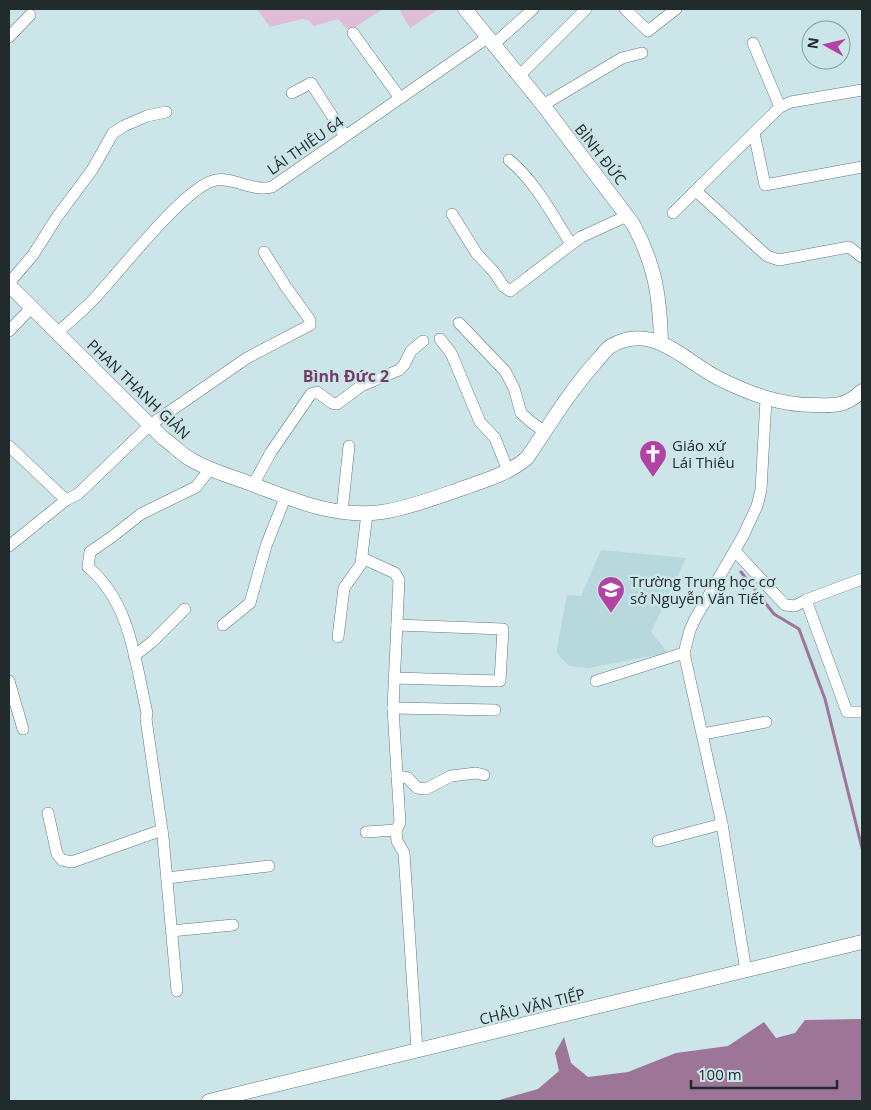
<svg xmlns="http://www.w3.org/2000/svg" width="871" height="1110" font-family="'Open Sans',sans-serif">
<rect width="100%" height="100%" fill="#cce5e9"/>
<path fill="#b7d8dd" d="M601,550L686,558L651,632L668,653L588,668L569,666L557,653V648L567,595L581,596Z"/>
<g fill="#dfbcd8">
<path d="M257,9H383L349,31L338,19L314,26L308,20L302,19L270,27Z"/>
<path d="M399,9H439L410,28Z"/>
</g>
<path fill="#9d7596" d="M862,1019V1101H496L538,1089L559,1071L555,1053L564,1037L571,1063L588,1077L628,1072L676,1053L728,1046L764,1022L776,1038L795,1033L805,1020Z"/>
<g fill="none" stroke-linecap="round" stroke-linejoin="round">
<path stroke="#9d7596" stroke-width="3" d="M741,572L774,614L799,629L825,699L862,848"/>
<defs>
<g id="minor">
<path d="M625,9L648,31L676,9"/>
<path d="M353,33L400,98"/>
<path d="M9,37L30,15"/>
<path d="M753,43L780,107"/>
<path d="M493,45L533,9"/>
<path d="M519,76L586,9"/>
<path d="M292,93L311,83L345,136"/>
<path d="M543,105L622,58L642,53"/>
<path d="M754,133L765,185L862,167"/>
<path d="M509,160C535,181 553,216 571,244"/>
<path d="M696,191L767,256L779,260L849,247L862,257"/>
<path d="M673,213L780,107L791,102L862,90"/>
<path d="M452,214L477,254L494,272L504,287L510,291L581,237L627,216"/>
<path d="M9,283L33,255L57,217L92,170L113,133L124,126L147,116L166,112"/>
<path d="M459,323L505,371L514,388L521,413L531,422L545,432"/>
<path d="M9,331L31,308"/>
<path d="M57,333C69,322 80,313 91,302C116,277 185,185 216,180C234,177 252,192 272,187L487,38"/>
<path d="M440,339L451,353L480,422L495,438L508,471"/>
<path d="M9,446L66,500"/>
<path d="M253,485L271,452L311,394L317,392L332,403L337,404L361,386L399,370L404,365L411,351L423,341"/>
<path d="M342,512L349,446"/>
<path d="M9,546L66,500L78,494L150,425L247,358L310,325V320L286,287L264,252"/>
<path d="M735,551L785,605L795,606L806,600L862,579"/>
<path d="M362,558L395,573L399,580L393,708L400,823L396,830L366,832"/>
<path d="M806,600L847,712H862"/>
<path d="M223,625L250,603L266,546L285,498"/>
<path d="M338,637L344,588L361,564L367,513"/>
<path d="M134,656L152,642L185,609"/>
<path d="M394,678L500,681L503,629L397,625"/>
<path d="M9,681L23,729"/>
<path d="M596,681L684,653"/>
<path d="M393,708L495,710"/>
<path d="M703,734L766,722"/>
<path d="M397,776L408,778L417,788L426,789L451,776L476,773L484,775"/>
<path d="M48,813L57,854L62,860L72,862L162,830"/>
<path d="M396,830L397,841L404,853L417,1050"/>
<path d="M658,841L722,824"/>
<path d="M167,878L269,866"/>
<path d="M171,931L233,925"/>
<path d="M746,971L722,824L684,653L690,630L695,619L743,536L757,506L761,490L766,399"/>
<path d="M177,991L163,837L146,719L147,713C135,662 131,603 88,567L90,552L113,536L141,514L196,487L210,469"/>
</g>
<g id="tertiary">
<path d="M465,9L543,105L633,224C655,264 660,297 661,342"/>
<path d="M9,285L163,438C172,444 180,453 190,459C208,470 227,475 246,482C290,498 333,519 382,512C405,509 435,498 458,490C482,481 507,475 527,458C549,426 569,392 595,363C600,358 605,350 611,346C653,321 685,362 720,379C750,394 780,405 814,405C835,406 846,406 862,391"/>
<path d="M209,1101L862,942"/>
</g>
</defs>
<use href="#minor" stroke="#62797c" stroke-width="12"/>
<use href="#tertiary" stroke="#62797c" stroke-width="15"/>
<use href="#minor" stroke="#fff" stroke-width="11"/>
<use href="#tertiary" stroke="#fff" stroke-width="14"/>
</g>
<defs>
<symbol id="church-pin" viewBox="-11 -11 22 30"><path d="M0 17L-7.5 6A9.5 9.5 0 1 1 7.5 6Z" fill="#b144a3" stroke="#cce5e9"/><path d="M-1.2-6h2.4v3.5h3.3v2.4h-3.3V6h-2.4V-.1h-3.3v-2.4h3.3Z" fill="#fff"/></symbol>
<symbol id="school-pin" viewBox="-11 -11 22 30"><path d="M0 17L-7.5 6A9.5 9.5 0 1 1 7.5 6Z" fill="#b144a3" stroke="#cce5e9"/><path d="M0-5L7-2L0 1L-7-2ZM-4 1L0 2.5L4 1V4Q0 6-4 4Z" fill="#fff"/></symbol>
</defs>
<g fill-rule="evenodd">
<use href="#church-pin" x="637" y="438" width="32" height="43"/>
<use href="#school-pin" x="595" y="574" width="32" height="43"/>
</g>
<g text-anchor="middle" dominant-baseline="central" stroke-width="5" stroke-linejoin="round" paint-order="stroke">
<g font-size="15" fill="#212b2c" stroke="#cce5e9">
<text transform="translate(305 145) rotate(-35)">LÁI THIÊU 64</text>
<text transform="translate(601 154) rotate(52)">BÌNH ĐỨC</text>
<text transform="translate(139 389) rotate(44)">PHAN THANH GIẢN</text>
<text transform="translate(532 1006) rotate(-14)">CHÂU VĂN TIẾP</text>
</g>
<g font-size="15" fill="#212b2c" stroke="#cce5e9" text-anchor="start">
<text x="672" y="445">Giáo xứ<tspan x="672" dy="17">Lái Thiêu</tspan></text>
<text x="630" y="581">Trường Trung học cơ<tspan x="630" dy="17">sở Nguyễn Văn Tiết</tspan></text>
</g>
<g font-size="16" font-weight="bold" fill="#733c6a" stroke="#cce5e9">
<text x="346" y="376">Bình Đức 2</text>
</g>
</g>
<rect width="871" height="1110" fill="none" stroke="#212b2c" stroke-width="20"/>
<g transform="translate(826 45) rotate(278)"><circle r="24" fill="#cce5e9" stroke="#889b9d"/>
<path d="M0-4L9 19L0 12L-9 19Z" fill="#b144a3"/>
<text y="-8" font-size="14" font-weight="bold" text-anchor="middle" fill="#212b2c">N</text>
</g>
<path d="M691 1080v8h146v-8" fill="none" stroke="#212b2c" stroke-width="2.5"/>
<text x="698" y="1080" font-size="15" fill="#212b2c" stroke="#cce5e9" stroke-width="4" paint-order="stroke">100 m</text>
</svg>
